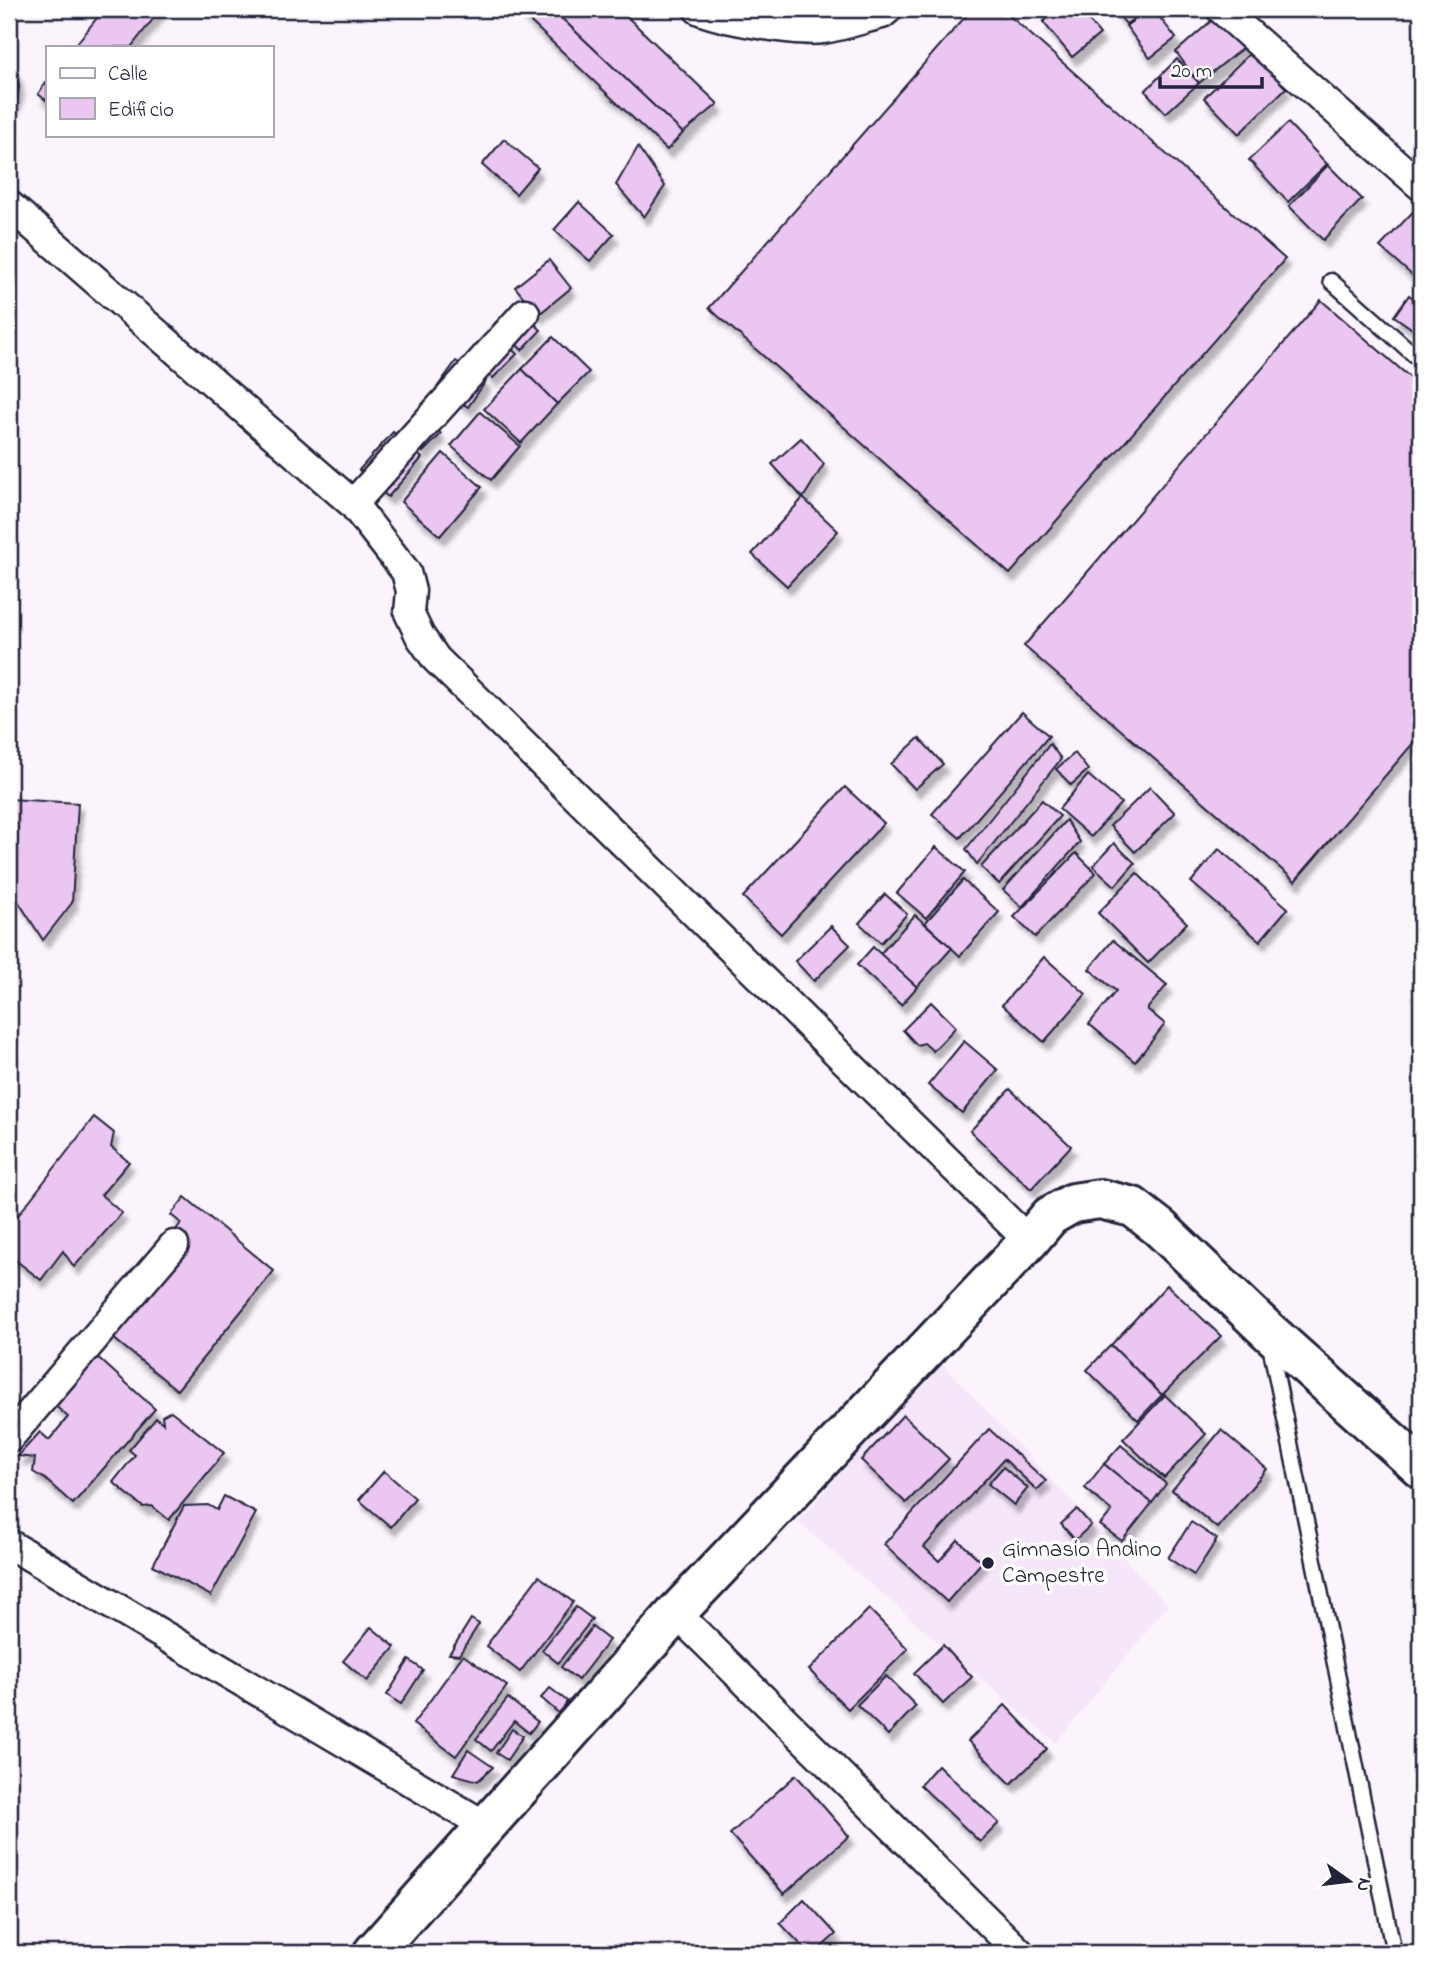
<svg xmlns="http://www.w3.org/2000/svg" width="1430" height="1962" font-family="'Indie Flower',sans-serif">
<defs>
<filter id="shadow"><feDropShadow dx="4.5" dy="8" stdDeviation="2" flood-color="#0004"/></filter>
</defs>
<rect width="100%" height="100%" fill="#fbf4fc"/>
<filter id="ink" filterUnits="userSpaceOnUse"><feTurbulence type="fractalNoise" baseFrequency=".0143" numOctaves="2"/><feDisplacementMap in="SourceGraphic" scale="14" xChannelSelector="R" yChannelSelector="G"/><feConvolveMatrix kernelMatrix="1 2 1 2 8 2 1 2 1" color-interpolation-filters="sRGB"/></filter>
<g filter="url(#ink)">
<path fill="#f6e6f9" d="M938,1359L1168,1605L1056,1743L798,1522Z"/>
<g fill="#eac6f1" stroke="#22223b" stroke-width="2" filter="url(#shadow)">
<path d="M104,9H161L131,47H74Z"/>
<path d="M517,9H552L683,133L667,150Z"/>
<path d="M552,9H619L718,104L683,133Z"/>
<path d="M972,9H1002L1285,259L1010,574L709,308Z"/>
<path d="M1040,9H1060L1049,19Z"/>
<path d="M1059,9H1079L1100,34L1072,57L1043,22Z"/>
<path d="M1113,9H1148L1126,24Z"/>
<path d="M1149,9H1153L1176,38L1150,58L1126,26Z"/>
<path d="M1218,15L1245,46L1199,83L1176,52Z"/>
<path d="M1251,52L1286,88L1239,134L1204,98Z"/>
<path d="M1177,59L1199,83L1166,113L1145,91Z"/>
<path d="M9,62L17,75L19,87L17,99L9,113Z"/>
<path d="M47,81V101L38,94Z"/>
<path d="M1288,123L1327,164L1288,202L1249,160Z"/>
<path d="M504,139L538,168L516,194L482,165Z"/>
<path d="M638,147L665,186L644,217L616,185Z"/>
<path d="M1328,165L1362,199L1323,240L1289,206Z"/>
<path d="M579,202L614,234L590,261L554,230Z"/>
<path d="M1421,203V270L1414,277L1380,247Z"/>
<path d="M549,260L571,288L538,315L515,287Z"/>
<path d="M1409,295L1421,304V335L1394,316Z"/>
<path d="M1321,300L1421,387V734L1295,881L1024,646Z"/>
<path d="M515,304L541,330L522,350L495,323Z"/>
<path d="M494,332L517,354L493,378L470,357Z"/>
<path d="M553,337L589,372L557,404L522,369Z"/>
<path d="M456,361L486,381L468,407L438,386Z"/>
<path d="M522,369L557,404L521,443L484,409Z"/>
<path d="M480,412L520,446L491,480L451,446Z"/>
<path d="M425,417L441,434L423,452L406,435Z"/>
<path d="M393,432L422,458L388,497L359,470Z"/>
<path d="M801,438L824,464L803,498L772,464Z"/>
<path d="M443,453L482,487L440,536L401,502Z"/>
<path d="M803,498L838,531L787,586L752,554Z"/>
<path d="M1022,712L1049,736L960,838L932,814Z"/>
<path d="M919,738L943,764L915,789L891,764Z"/>
<path d="M1050,744L1061,759L977,864L966,849Z"/>
<path d="M1075,753L1088,770L1071,785L1056,769Z"/>
<path d="M1088,775L1121,803L1091,837L1059,809Z"/>
<path d="M845,787L884,823L781,934L743,897Z"/>
<path d="M1150,787L1175,813L1135,852L1110,826Z"/>
<path d="M9,799L78,803L72,903L43,940L9,887Z"/>
<path d="M1042,800L1060,816L999,884L981,867Z"/>
<path d="M1066,820L1080,842L1022,907L1003,890Z"/>
<path d="M1114,843L1135,863L1115,886L1093,866Z"/>
<path d="M936,847L965,872L926,918L897,893Z"/>
<path d="M1219,849L1288,908L1260,941L1191,882Z"/>
<path d="M1076,853L1096,873L1035,937L1014,917Z"/>
<path d="M1137,873L1187,923L1148,963L1098,913Z"/>
<path d="M963,880L999,912L960,956L925,923Z"/>
<path d="M885,894L907,914L881,943L859,923Z"/>
<path d="M915,915L952,948L917,987L880,954Z"/>
<path d="M831,926L850,945L814,981L795,961Z"/>
<path d="M1113,940L1167,985L1147,1009L1165,1024L1135,1062L1089,1024L1116,991L1089,969Z"/>
<path d="M873,947L917,987L901,1005L857,965Z"/>
<path d="M1044,957L1086,994L1044,1042L1002,1005Z"/>
<path d="M931,1002L956,1027L933,1051L924,1043L917,1045L903,1030Z"/>
<path d="M964,1041L998,1070L962,1113L928,1085Z"/>
<path d="M1010,1089L1071,1146L1031,1189L970,1131Z"/>
<path d="M94,1117L114,1133L111,1147L129,1162L101,1195L122,1213L74,1267L63,1251L41,1280L9,1255V1227Z"/>
<path d="M185,1197L274,1271L177,1390L107,1333L186,1239L175,1231L181,1223L171,1215Z"/>
<path d="M1167,1285L1221,1336L1162,1395L1111,1345Z"/>
<path d="M1111,1345L1162,1395L1138,1420L1087,1370Z"/>
<path d="M93,1353L155,1409L73,1504L45,1479L33,1472L35,1458L18,1456L40,1432L49,1440L68,1417L51,1402Z"/>
<path d="M1165,1395L1206,1434L1164,1478L1123,1439Z"/>
<path d="M171,1411L224,1453L169,1520L152,1506L143,1507L113,1482L135,1455L129,1450L156,1418L163,1423L162,1416Z"/>
<path d="M903,1415L949,1459L906,1503L861,1460Z"/>
<path d="M989,1429L1046,1481L1037,1490L1004,1459L924,1547L939,1561L958,1540L982,1562L947,1602L884,1544Z"/>
<path d="M1221,1430L1267,1469L1217,1528L1172,1490Z"/>
<path d="M1121,1445L1166,1484L1152,1503L1104,1464Z"/>
<path d="M1104,1464L1152,1503L1122,1541L1100,1525L1112,1511L1085,1488Z"/>
<path d="M1003,1467L1028,1488L1014,1505L988,1484Z"/>
<path d="M384,1471L415,1498L391,1527L359,1500Z"/>
<path d="M224,1496L256,1513L211,1596L153,1565L184,1506L208,1505L217,1510Z"/>
<path d="M1077,1509L1091,1525L1075,1540L1061,1524Z"/>
<path d="M1191,1522L1217,1539L1194,1575L1168,1558Z"/>
<path d="M539,1576L573,1602L520,1672L486,1646Z"/>
<path d="M576,1607L592,1619L558,1663L542,1650Z"/>
<path d="M869,1609L908,1649L848,1709L809,1670Z"/>
<path d="M471,1619L479,1624L459,1655L449,1654Z"/>
<path d="M371,1627L395,1647L367,1681L343,1661Z"/>
<path d="M592,1627L609,1640L578,1680L561,1667Z"/>
<path d="M943,1645L972,1677L943,1704L914,1673Z"/>
<path d="M463,1655L507,1686L456,1756L413,1724Z"/>
<path d="M409,1660L423,1670L401,1704L387,1695Z"/>
<path d="M886,1676L916,1706L888,1735L857,1705Z"/>
<path d="M550,1688L567,1701L561,1715L541,1698Z"/>
<path d="M508,1698L538,1722L529,1733L514,1721L491,1751L476,1739Z"/>
<path d="M1005,1705L1047,1749L1011,1784L968,1741Z"/>
<path d="M512,1729L523,1736L507,1760L496,1753Z"/>
<path d="M468,1750L493,1767L478,1781L453,1774Z"/>
<path d="M938,1765L999,1823L980,1842L920,1785Z"/>
<path d="M796,1775L849,1836L784,1894L730,1834Z"/>
<path d="M804,1899L836,1934L815,1953H809L780,1923Z"/>
</g>
<g fill="none" stroke-linecap="round" stroke-linejoin="round">
<defs>
<g id="lane">
<path d="M1331,281L1421,361"/>
<path d="M1270,1345L1394,1953"/>
</g>
<g id="street">
<path d="M698,9C719,19 800,33 823,29C842,26 862,19 882,14L888,9"/>
<path d="M1221,9L1421,186"/>
<path d="M9,205L353,504L406,572L411,591L409,613L420,636L436,659L1029,1241"/>
<path d="M353,504L525,313"/>
<path d="M9,1438L174,1245"/>
<path d="M9,1544L486,1826"/>
<path d="M676,1613L1020,1953"/>
</g>
<path id="secondary" d="M373,1953L676,1613L1029,1241L1050,1216L1073,1203L1100,1199L1133,1207L1160,1228L1267,1330L1421,1468"/>
</defs>
<use href="#lane" stroke="#22223b" stroke-width="19"/>
<use href="#street" stroke="#22223b" stroke-width="33"/>
<use href="#secondary" stroke="#22223b" stroke-width="44"/>
<use href="#lane" stroke="#fff" stroke-width="14"/>
<use href="#street" stroke="#fff" stroke-width="28"/>
<use href="#secondary" stroke="#fff" stroke-width="38"/>
</g>
</g>
<circle fill="#22223b" stroke="#fff" stroke-width="2.5" cx="988" cy="1563" r="7"/>
<g text-anchor="middle" dominant-baseline="central" stroke-width="7" stroke-linejoin="round" paint-order="stroke">
<g font-size="23" fill="#22223b" stroke="#fff" text-anchor="start">
<text x="1002" y="1550">Gimnasio Andino<tspan x="1002" dy="26">Campestre</tspan></text>
</g>
</g>
<rect width="1430" height="1962" fill="none" stroke="#fff" stroke-width="35"/>
<rect x="18" y="18" width="1395" height="1927" fill="none" stroke="#22223b" stroke-width="2.5" filter="url(#ink)"/>
<rect x="46" y="46" width="228" height="91" fill="#ffffff" stroke="#a7a7b1" stroke-width="2"/>
<rect x="60" y="68" width="35" height="10" fill="#ffffff" stroke="#a7a7b1" stroke-width="2"/>
<text x="108" y="80" font-size="21" fill="#22223b">Calle</text>
<rect x="60" y="98" width="35" height="21" fill="#eac6f1" stroke="#a7a7b1" stroke-width="2"/>
<text x="108" y="116" font-size="21" fill="#22223b">Edificio</text>
<g transform="translate(1349 1881) rotate(104)" stroke="#ffffff" stroke-width="5" paint-order="stroke">
<path d="M0-5L12 26L0 18L-12 26Z" fill="#22223b"/>
<text y="-10" font-size="19" font-weight="bold" text-anchor="middle" fill="#22223b">N</text>
</g>
<path d="M1160 77v10h102v-10" fill="none" stroke="#22223b" stroke-width="3.5"/>
<text x="1171" y="77" font-size="21" fill="#22223b" stroke="#ffffff" stroke-width="5" paint-order="stroke">20 m</text>
</svg>
